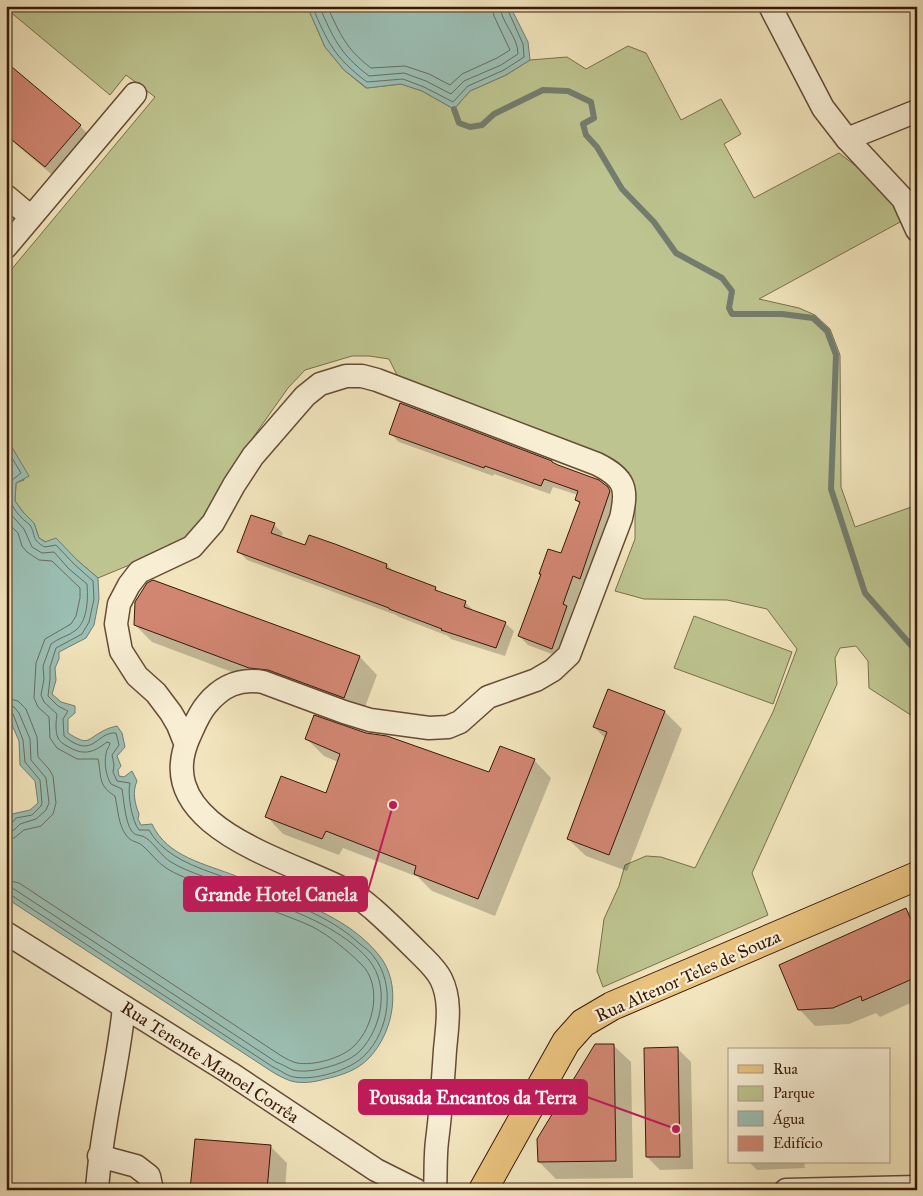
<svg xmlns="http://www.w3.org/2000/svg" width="923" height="1196" font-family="'IM FELL Great Primer',serif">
<rect width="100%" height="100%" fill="#f2e5bd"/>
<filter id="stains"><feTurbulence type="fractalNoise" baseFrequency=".004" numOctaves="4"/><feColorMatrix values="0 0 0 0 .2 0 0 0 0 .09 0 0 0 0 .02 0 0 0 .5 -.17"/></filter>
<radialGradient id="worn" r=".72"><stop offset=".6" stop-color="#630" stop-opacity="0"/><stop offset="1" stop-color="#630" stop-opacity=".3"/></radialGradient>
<g fill="#bdc48f" stroke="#7a6e4c">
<path d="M11,6H307L325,47L344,70L366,88L401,84L422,91L454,109L470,91L506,75L530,60L567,57L586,69L628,46L646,53L681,120L721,99L741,134L724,144L754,198L839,153L888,191L902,221L759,299L799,308L815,315L830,329L840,355L841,487L855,527L917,505V719L869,688L868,661L856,646L840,648L835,658L837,684L752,873L768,915L603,987L597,971L604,919L619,886L625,865L646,856L661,857L695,868L773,712L797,649L767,609L727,600L644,599L615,591L635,539V507L631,484L409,383L397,375L389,359L369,356H352L305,370L288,388L235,463L201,523L185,539L168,549L98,578L77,560L39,538L34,523L23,512L15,501L16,483L24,480C20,469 17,448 6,442V276L155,97L126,75L110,95L8,10Z"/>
<path d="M694,616L792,652L773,704L674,668Z"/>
</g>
<g fill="#9bbfb4" stroke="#737c6f">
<path d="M307,6H510L528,42L530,60L506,75L470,91L454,109L422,91L401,84L367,88L344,70L325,47Z"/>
<path d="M6,442L10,444L29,476L16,483L15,501L23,512L34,523L39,538L45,542L56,538L77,560L98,578L99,599L94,625L86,638L59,652V659L55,668L56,680L52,694L61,702L75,706V713L68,719V733C90,747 86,739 105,730C108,728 113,727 117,726L122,733L125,747L117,756L121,766L118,770L119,776L124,777L132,771L137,781C132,792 135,804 139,814L138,819L141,825L152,824C167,857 206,864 236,876C247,880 257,885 268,889C307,905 350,920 378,954C403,983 394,1032 369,1058C358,1070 340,1076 325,1079C315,1082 302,1084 291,1081C285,1079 277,1075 271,1071L6,898L8,845L6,824L12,814L30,810L38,803L35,781L20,765L19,741L6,711Z"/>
</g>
<g fill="#0003">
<path d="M6,64L80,126L97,143L63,184L6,136Z"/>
<path d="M390,433L607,488L617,498L588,586L582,584L572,612L575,616L560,657L528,645L519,636L562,555L581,505L576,500L578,495L553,487L550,494L494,474L493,476L399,442Z"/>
<path d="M274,525L283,533L281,538L306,547L387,565L395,573L435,588L440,593L465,602L474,611L505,623L514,631L505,656L451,639L448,636L399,617L396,615L247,560L239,552Z"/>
<path d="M153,581L360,657L377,675L362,715L267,685L152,642L135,625Z"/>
<path d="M665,712L682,729L627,871L586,856L568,839L606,739L594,727Z"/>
<path d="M307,739L490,773L534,760L551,778L495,916L432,891L418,877L343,848L339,855L283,834L266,816L326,794L338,762L324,756Z"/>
<path d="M917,908V1000L880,1017L876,1013L849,1024L815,1026L799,1009L906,910L908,912Z"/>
<path d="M613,1045L631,1062L633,1178L556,1179L539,1162Z"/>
<path d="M678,1049L691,1062L693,1169L660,1170L647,1157Z"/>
<path d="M270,1146L287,1163L285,1190H192Z"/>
<path d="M749,1162H804L805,1168L757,1170Z"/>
</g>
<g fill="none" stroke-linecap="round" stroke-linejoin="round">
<g stroke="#696c5e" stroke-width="1">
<path d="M312,6C328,43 334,57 367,82L403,79L424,87L453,102L468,86L504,70L524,57L523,44L506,6"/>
<path d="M319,6C334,39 339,53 369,76L404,73L426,81L451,94L464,81L501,65L518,54C518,36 501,23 500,6"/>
<path d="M327,6C340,34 346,49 371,68L405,66L429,74L450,85L462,74L497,58L510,50L494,16L492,6"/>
<path d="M6,448L21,473L11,481C7,496 10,506 21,517C23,520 27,522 30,525C36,535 31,540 45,547L56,545L74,564L93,581L94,599L89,622L82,634L56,648L50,667V679L48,696L58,706L68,711L63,719L64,736C94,761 96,731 116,733L119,745L112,755L114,765L113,772L117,781L130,783C127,793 132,822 139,830H149C166,860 203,869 232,880C244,884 255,890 267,894C301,907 333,919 360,944C365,948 371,952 374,957C396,985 389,1031 365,1055C351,1070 314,1081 294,1077C287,1076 280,1070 273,1067L11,895L6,894"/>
<path d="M6,509L24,529L32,547L42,553L54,552L69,569L87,584C88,598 88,620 76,630C69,636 58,638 51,644L43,666L44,679L41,695L44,702L57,714C56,721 55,731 58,738C60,742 63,744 67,746C83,756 93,753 107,742L110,743C110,747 106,749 106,754C104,763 106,776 111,784L122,789C124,801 125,820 131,830C135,837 141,834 146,838C155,844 161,856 171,862C189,873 210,878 230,886C242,890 253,896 265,900C302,914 342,929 369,960C390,986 382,1028 360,1051C350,1061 333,1066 320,1069C312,1071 301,1072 293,1070C288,1068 282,1064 276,1062L14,889L6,888"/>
<path d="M6,521L18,533L22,546L27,552L39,560L52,561L80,588V598L76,616L71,624L45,639L36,663L34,698L38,707L49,717L50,738L57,748L77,759H98C102,776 97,785 115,796C118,809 118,824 126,835C131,843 139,841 144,847C151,853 158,863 166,868C185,880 208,885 229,893C240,897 250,902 260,906C278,913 296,919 313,927C331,937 347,950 361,964C383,985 374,1027 354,1046C342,1058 314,1066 297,1063C292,1062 285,1058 280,1055L19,883L6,880"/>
<path d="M6,698L18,701L26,709L37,737L38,757L49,769L53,776L56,803L53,814L41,826L24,830L14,838L6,839"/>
<path d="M6,705L14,707L19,713L30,739L31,760L46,778L49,803L46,810L36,819L20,824L14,830L6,831"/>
<path d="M6,712L13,714L23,740L25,762L40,780L42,803L41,806L32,815L16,818L11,824L6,825"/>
</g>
<path stroke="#737c6f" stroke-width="6" d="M454,109L459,123L470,127L482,125L494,114L543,90L568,91L591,102L594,118L583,124L586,135L597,147L622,189L654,222L676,253L722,278L732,291L729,308L732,314H782L813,318L827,331L836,355L831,489L865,593L917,652"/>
</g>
<g fill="#d18672" stroke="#371808">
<path d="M6,62L81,125L45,167L6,135Z"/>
<path d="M400,403L552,461V462L558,465L599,480L608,487L610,491L580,579L573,576L563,604L567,606L552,649L518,636L541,574H539L548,549L561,553L580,502L575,500L578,491L544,479L541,486L485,466L484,468L389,434Z"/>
<path d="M251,515L275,523L271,533L305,545L309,535L335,544L387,564L386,568L436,587L435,590L466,601L464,607L506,622L496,648L441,630L442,629L389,609V608L237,552Z"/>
<path d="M153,580L360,656L344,698L268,670L249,668L134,625L135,602L147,583Z"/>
<path d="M608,689L665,711L609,855L567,839L607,732L593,727Z"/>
<path d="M314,715L366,733L387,736L489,772L500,746L535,759L478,899L414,874L416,866L326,831L322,839L265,817L281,776L326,793L340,754L305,739Z"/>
<path d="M906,908L917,934V977L862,1001L861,996L833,1008L798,1010L779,965Z"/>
<path d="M595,1044H614L616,1161L538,1162L537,1139Z"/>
<path d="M678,1047L680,1157H646L644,1048Z"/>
<path d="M195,1139L271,1145L267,1190H190Z"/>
</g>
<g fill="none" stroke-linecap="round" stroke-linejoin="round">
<defs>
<g id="minor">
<path d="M770,6L823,108L847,139L903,199L917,230"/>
<path d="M847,139L917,111"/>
<path d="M6,196L31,217"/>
<path d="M6,247L135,94"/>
<path d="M186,745L178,725L171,713L156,693L137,676L121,651L116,624L119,604L129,585L139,572L192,547L213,523L234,485L253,456L305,396L320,384L346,376H362L377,380L597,464C625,478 628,488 621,518L569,655L553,670L536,680L488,697L460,722L448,727L429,728L370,720L344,712L263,682C239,678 222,686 207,704C199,713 194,726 189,737C147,831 300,862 355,895C361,899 367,904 373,909C389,923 404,938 419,953C427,961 436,969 441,979C452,1001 447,1027 445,1050C443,1081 441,1110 437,1141C435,1157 436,1174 435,1190"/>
<path d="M6,933L230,1073L376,1170L416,1190"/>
<path d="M99,1156L136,1166L149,1176L152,1190"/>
<path d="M97,1190C101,1128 118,1068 124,1007"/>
<path d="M786,1190L917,1187"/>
</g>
<path id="major" d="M483,1190L566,1042L583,1023L612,1006L917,876"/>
</defs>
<use href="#minor" stroke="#664b35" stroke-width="25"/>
<use href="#major" stroke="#371808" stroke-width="30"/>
<use href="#minor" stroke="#f7eed4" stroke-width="22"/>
<use href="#major" stroke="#e9c27e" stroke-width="28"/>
</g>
<g text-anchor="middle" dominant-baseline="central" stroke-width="4.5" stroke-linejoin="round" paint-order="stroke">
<g font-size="18" fill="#371808" stroke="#f7eed4">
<text transform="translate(688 976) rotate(-24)">Rua Altenor Teles de Souza</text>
<text transform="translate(210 1062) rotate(33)">Rua Tenente Manoel Corrêa</text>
</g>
</g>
<path fill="none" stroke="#c2185b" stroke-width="2" d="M393 805L367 894M676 1129L587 1097"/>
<g fill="#c2185b" stroke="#f7eed4" stroke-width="2">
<circle cx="393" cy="805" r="5"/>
<circle cx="676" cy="1129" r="5"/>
</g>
<g fill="#c2185b" stroke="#c2185b" stroke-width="2">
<rect x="184" y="877" width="183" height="34" rx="5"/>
<rect x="359" y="1080" width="228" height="34" rx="5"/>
</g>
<g font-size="19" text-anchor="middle" font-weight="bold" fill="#fff">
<text x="276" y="901">Grande Hotel Canela</text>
<text x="473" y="1104">Pousada Encantos da Terra</text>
</g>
<rect width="923" height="1196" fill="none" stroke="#f2e5bd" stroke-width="25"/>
<rect x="8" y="8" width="908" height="1181" fill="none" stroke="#371808" stroke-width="2.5"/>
<rect x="12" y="12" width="898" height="1171" fill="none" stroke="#371808"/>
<rect x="728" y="1048" width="162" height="115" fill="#f7eed4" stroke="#aa9882"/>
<rect x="738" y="1065" width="25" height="8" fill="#e9c27e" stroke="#aa9882"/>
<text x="773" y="1074" font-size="15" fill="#371808">Rua</text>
<rect x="738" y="1086" width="25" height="15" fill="#bdc48f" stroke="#aa9882"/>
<text x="773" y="1098" font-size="15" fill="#371808">Parque</text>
<rect x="738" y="1111" width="25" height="15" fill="#9bbfb4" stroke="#aa9882"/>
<text x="773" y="1124" font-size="15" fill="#371808">Água</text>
<rect x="738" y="1136" width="25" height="15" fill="#d18672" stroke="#aa9882"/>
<text x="773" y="1148" font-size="15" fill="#371808">Edifício</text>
<rect width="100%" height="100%" filter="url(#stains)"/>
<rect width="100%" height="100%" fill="url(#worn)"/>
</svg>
